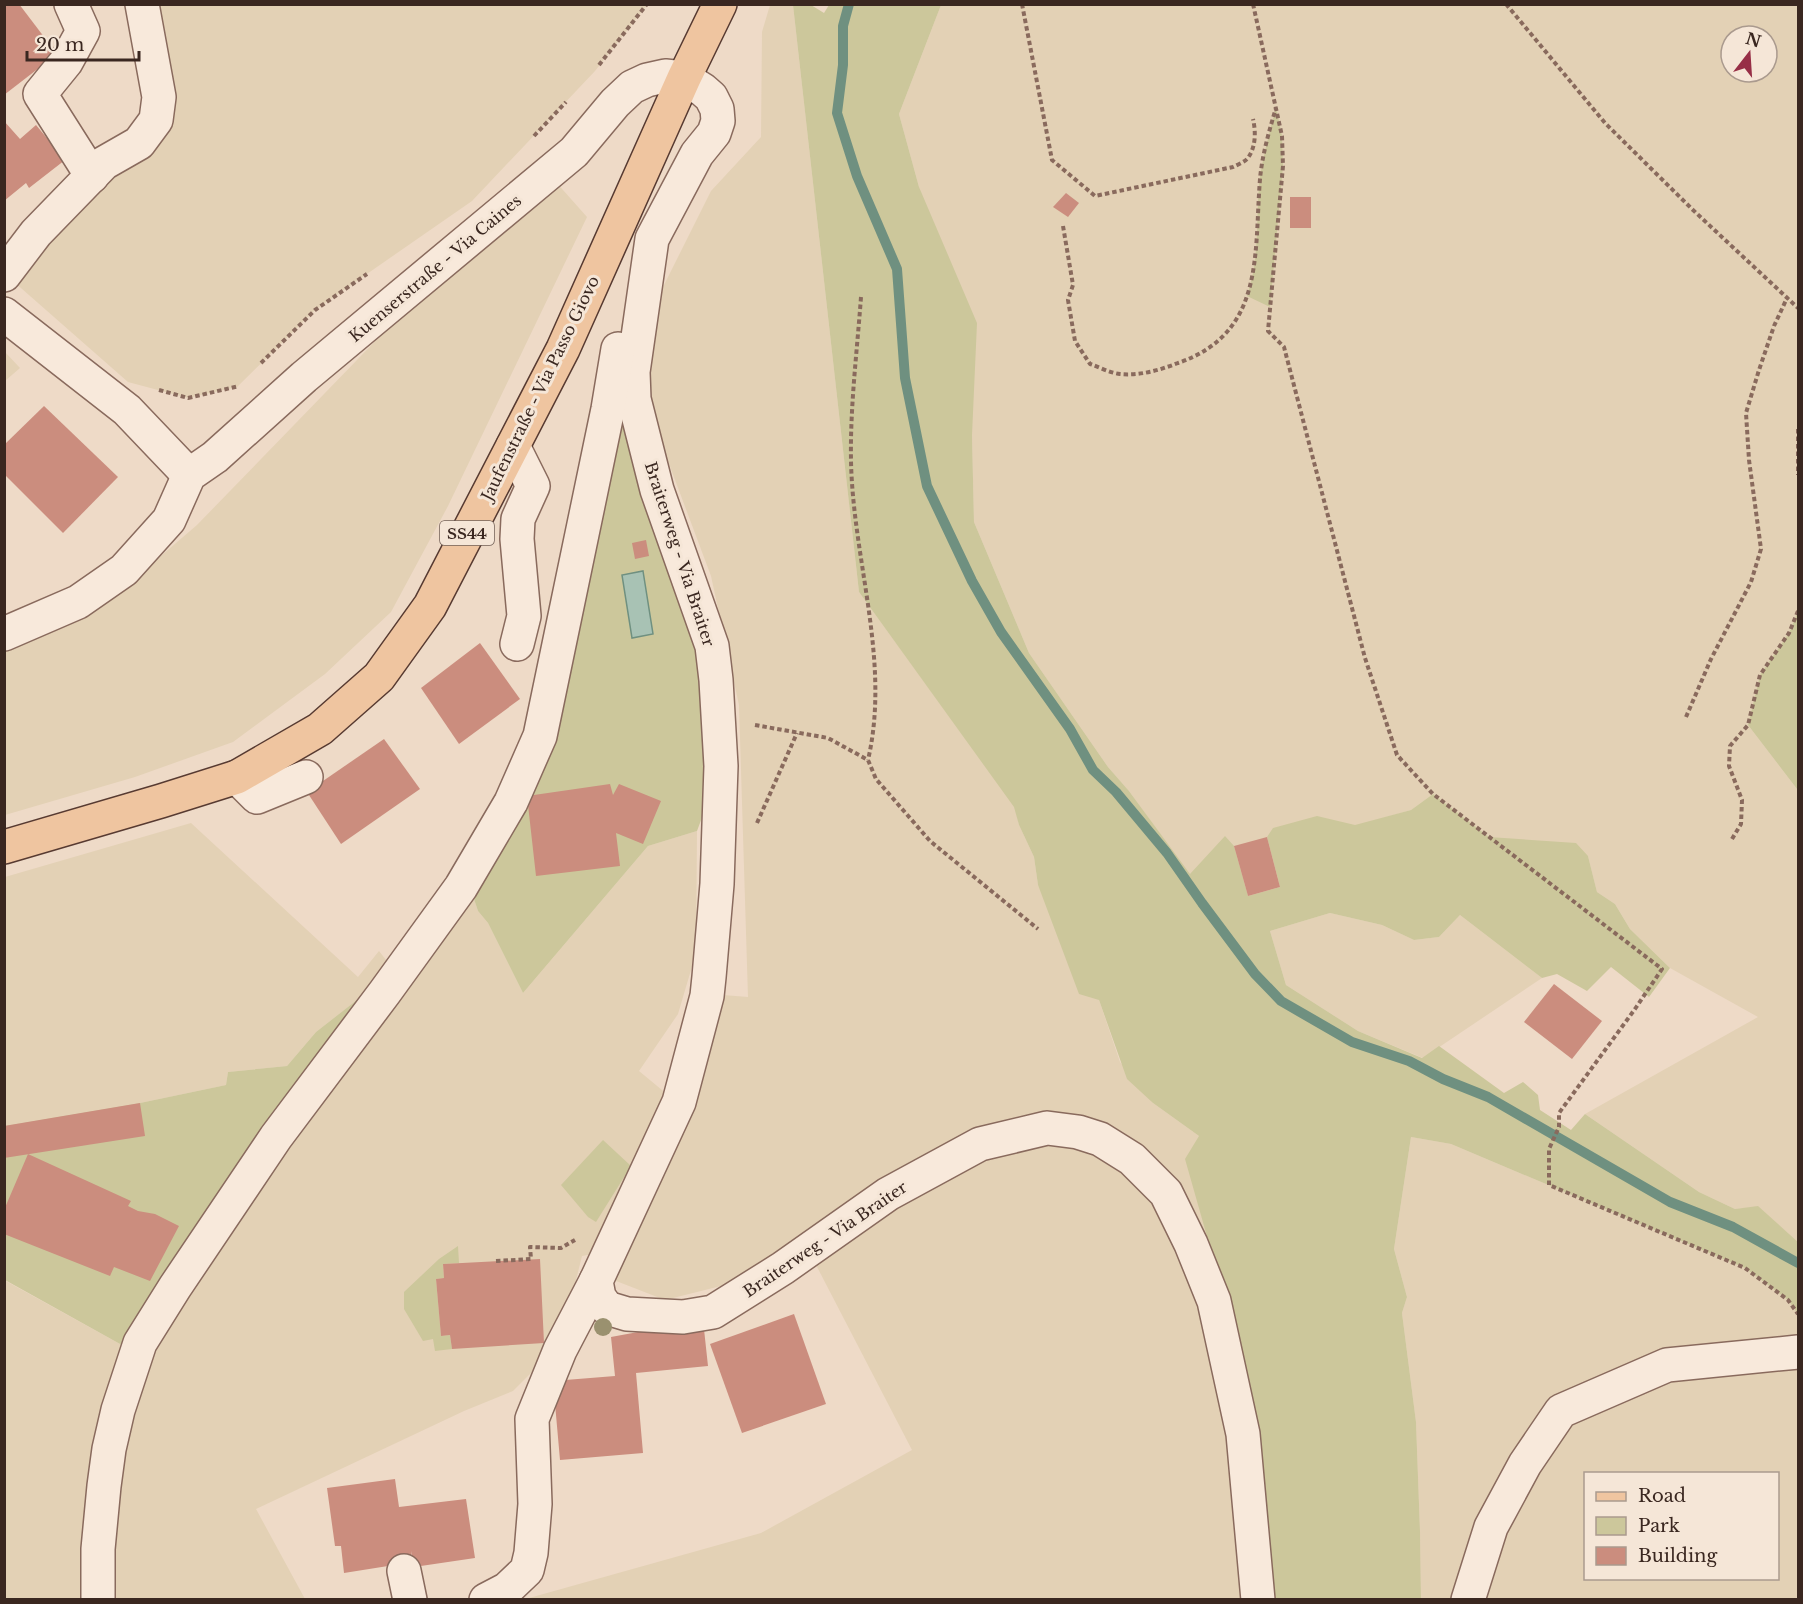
<svg xmlns="http://www.w3.org/2000/svg" width="1803" height="1604" font-family="'Libre Baskerville',serif">
<rect width="100%" height="100%" fill="#eedac7"/>
<g fill="#e3d1b5" fill-rule="evenodd">
<path d="M142,5H647L595,71L472,201L315,310L237,387L188,398L128,382L5,274L156,120Z"/>
<path d="M770,5H793L859,592L1015,807L1019,825L1034,857L1038,885L1099,1000L1120,1062L1153,1103L1199,1136L1233,1328L1272,1599L522,1600L761,1533L912,1450L801,1236L729,1284L665,1300L611,1279L695,1109L723,995L748,997L739,705L711,576L650,413V353L660,293L711,191L761,137L762,32Z"/>
<path d="M941,5H1798V611L1789,633L1760,675L1748,725L1797,789L1798,811V1242L1758,1207L1735,1209L1699,1192L1585,1114L1758,1017L1670,968L1630,929L1615,904L1597,892L1588,856L1516,840L1489,837L1433,794L1411,810L1355,826L1317,817L1267,837L1280,887L1248,896L1190,875L1129,791L1108,767L1029,653L974,522L972,435L919,187L899,114ZM1731,36H1767V72H1731Z"/>
<path d="M555,181L587,217L448,506L391,612L325,674L233,742L135,777L5,815V645L108,595L155,561L197,525L419,296Z"/>
<path d="M5,352L20,368L5,381Z"/>
<path d="M191,823L358,977L379,951L390,965L362,996L316,1032L287,1066L228,1072L226,1085L140,1103L5,1126V877Z"/>
<path d="M697,831L696,953L678,1014L639,1071L668,1095L609,1251L582,1256L564,1328L544,1360L513,1391L464,1411L256,1509L305,1599H5L4,1280L129,1349L472,893L478,911L488,923L523,993L648,846Z"/>
<path d="M1330,913L1382,925L1414,940L1439,937L1460,915L1542,978L1423,1058L1358,1031L1286,985L1270,931Z"/>
<path d="M1411,1137L1451,1144L1745,1268L1788,1300L1798,1314V1599H1421L1420,1531L1416,1422L1402,1313L1407,1297L1394,1249ZM1586,1474H1778V1578H1586Z"/>
</g>
<g fill="#ccc79b">
<path d="M793,5H811L824,13L829,5H941L899,114L919,187L977,323L972,435L974,522L1029,653L1108,767L1129,791L1190,874L1225,836L1234,846L1248,896L1280,887L1267,837L1273,828L1317,816L1355,825L1411,810L1433,794L1489,837L1576,843L1588,856L1597,892L1615,904L1630,929L1670,968L1649,997L1611,967L1587,991L1557,974L1542,978L1460,915L1439,937L1414,940L1382,925L1330,913L1270,931L1286,985L1358,1031L1422,1058L1439,1046L1504,1093L1523,1082L1538,1095L1540,1110L1571,1130L1585,1114L1699,1192L1735,1209L1758,1206L1798,1242V1314L1788,1300L1745,1268L1451,1144L1411,1137L1394,1249L1407,1297L1402,1313L1416,1422L1420,1531L1421,1599H1272L1233,1328L1185,1159L1199,1136L1153,1103L1127,1079L1099,1000L1079,994L1038,885L1034,857L1019,825L1014,807L859,592Z"/>
<path d="M1276,107L1282,136L1283,166L1270,307L1247,296C1261,255 1255,217 1260,176C1264,153 1270,130 1276,107Z"/>
<path d="M652,239L633,372L673,537L721,766L697,831L648,846L523,993L488,923L478,911L472,893L511,802L612,387L622,323Z"/>
<path d="M1798,611V811L1797,789L1748,725L1760,675L1789,633Z"/>
<path d="M362,996L129,1349L5,1280V1126L140,1103L226,1085L228,1072L287,1066L316,1032Z"/>
<path d="M603,1140L631,1166L596,1222L588,1217L561,1185Z"/>
<path d="M458,1246L459,1263L443,1264L444,1278L436,1279L441,1336L450,1335L452,1349L435,1351L433,1339L423,1341L404,1309V1292L439,1259Z"/>
</g>
<path fill="#a8c2b4" stroke="#6f9080" stroke-width="1.5" d="M643,571L653,634L632,638L622,575Z"/>
<g fill="none" stroke-linecap="round" stroke-linejoin="round">
<path stroke="#6f9080" stroke-width="10" d="M849,4L843,26V65L837,113L857,176L897,269L905,378L927,486L972,581L1001,632L1070,729L1093,770L1116,792L1167,853L1202,903L1255,974L1281,1001L1352,1042L1409,1061L1443,1079L1488,1097L1670,1202L1733,1227L1798,1263"/>
</g>
<g fill="#cb8d7e">
<path d="M4,4H19L57,54L4,95Z"/>
<path d="M4,121L20,139L36,125L65,160L29,188L26,183L4,201Z"/>
<path d="M1066,193L1079,203L1068,217L1053,207Z"/>
<rect x="1290" y="197" width="21" height="31"/>
<path d="M44,406L118,477L63,533L4,474V445Z"/>
<path d="M646,540L649,556L635,559L632,543Z"/>
<path d="M480,643L520,699L459,744L421,688Z"/>
<path d="M384,739L420,789L341,844L307,792Z"/>
<path d="M610,784L613,795L619,784L661,801L643,844L616,833L620,866L536,876L527,796Z"/>
<path d="M1267,837L1280,887L1248,896L1234,846Z"/>
<path d="M1554,984L1602,1021L1572,1059L1524,1022Z"/>
<path d="M140,1103L145,1136L4,1158V1126Z"/>
<path d="M28,1154L131,1201L128,1206L138,1211L155,1214L179,1226L150,1281L114,1267L110,1276L4,1234V1210Z"/>
<path d="M540,1259L544,1343L452,1349L450,1335L441,1336L436,1279L444,1278L443,1264Z"/>
<path d="M794,1314L826,1404L742,1433L710,1344Z"/>
<path d="M703,1320L708,1366L636,1373L643,1453L560,1460L553,1381L615,1376L611,1337Z"/>
<path d="M395,1479L399,1507L466,1499L475,1558L414,1567L411,1551L412,1566L390,1571L388,1566L344,1573L341,1546H335L327,1488Z"/>
</g>
<g fill="none" stroke-linecap="round" stroke-linejoin="round">
<defs>
<g id="minor">
<path d="M71,4L83,31L66,62L40,94L92,176"/>
<path d="M4,275L36,233L104,163L139,143L156,120L159,97L142,4"/>
<path d="M4,314L127,410L189,475"/>
<path d="M513,446L533,486L518,519L517,539L524,616L517,644"/>
<path d="M4,634L78,602L124,570L169,520L189,475L215,457L304,377L574,152L615,103L632,87L647,80L665,76L684,78L703,90L711,97L717,109L718,121L714,133L697,154L652,239L633,372L634,399L657,490L712,646L716,680L721,766L717,884L709,977L707,996L679,1102L596,1281L599,1297L607,1308L627,1314L683,1317L713,1312L783,1268L888,1194L980,1144L1047,1128L1078,1132L1100,1139L1132,1159L1166,1193L1191,1244L1214,1301L1243,1434L1258,1600"/>
<path d="M237,777L257,797L306,777"/>
<path d="M404,1571L410,1600"/>
<path d="M98,1600V1549L104,1486L109,1449L118,1410L140,1343L175,1287L276,1137L385,992L461,887L511,802L540,736L608,409L618,349"/>
<path d="M486,1600L507,1589L527,1570L531,1553L535,1504L532,1419L560,1350L596,1281"/>
<path d="M1468,1600L1491,1527L1525,1464L1561,1411L1667,1365L1798,1352"/>
</g>
<path id="major" d="M4,847L161,801L237,777L320,729L379,677L430,606L563,349L684,78L720,4"/>
</defs>
<use href="#minor" stroke="#896a5d" stroke-width="36"/>
<use href="#major" stroke="#573a31" stroke-width="36"/>
<g stroke="#896a5d" stroke-width="4" stroke-dasharray="4.5 3" stroke-linecap="butt">
<path d="M1022,4L1052,160L1095,196L1233,167C1237,165 1244,162 1247,159C1256,148 1256,132 1253,119"/>
<path d="M1253,4L1282,136L1283,166L1268,331L1284,347L1365,658L1397,755L1433,794L1662,969L1635,1009L1559,1113V1127L1549,1149V1185L1745,1268L1788,1300L1798,1314"/>
<path d="M1506,4L1605,123L1693,210L1798,308"/>
<path d="M599,65L647,4"/>
<path d="M534,136L566,102"/>
<path d="M1063,226L1073,285L1068,300L1075,341L1090,364C1099,367 1110,373 1120,374C1140,376 1160,370 1178,363C1265,333 1254,255 1260,179C1262,156 1269,131 1276,108"/>
<path d="M861,297C857,352 850,407 851,461C853,561 891,661 868,760"/>
<path d="M261,363L315,310L367,274"/>
<path d="M159,390L188,398L239,386"/>
<path d="M1798,429V475"/>
<path d="M1686,717L1711,659L1751,582L1761,549L1749,460L1746,413L1759,370L1774,326L1787,298"/>
<path d="M755,725L828,738L868,760L876,779L930,841L1038,929"/>
<path d="M757,823L797,733"/>
<path d="M1732,839L1741,824L1742,800L1729,766L1730,746L1748,725L1760,675L1789,633L1798,611"/>
<path d="M496,1261L531,1259L530,1247L561,1248L575,1240"/>
</g>
<use href="#minor" stroke="#f8e9db" stroke-width="33"/>
<use href="#major" stroke="#efc5a0" stroke-width="33"/>
</g>
<circle fill="#9a916f" cx="603" cy="1327" r="9"/>
<g text-anchor="middle" dominant-baseline="central" stroke-width="6" stroke-linejoin="round" paint-order="stroke">
<rect fill="#f5e6d7" stroke="#726057" stroke-width="1.5" x="440" y="521" width="54" height="24" rx="4.5"/>
<g font-size="15" font-weight="bold" fill="#3a2720">
<text x="467" y="533">SS44</text>
</g>
<g font-size="16" fill="#3a2720" stroke="#f5e6d7">
<text transform="translate(435 268) rotate(-40)">Kuenserstraße - Via Caines</text>
<text transform="translate(540 388) rotate(-64)">Jaufenstraße - Via Passo Giovo</text>
<text transform="translate(680 554) rotate(72)">Braiterweg - Via Braiter</text>
<text transform="translate(825 1239) rotate(-34)">Braiterweg - Via Braiter</text>
</g>
</g>
<rect width="1803" height="1604" fill="none" stroke="#3a2720" stroke-width="12"/>
<rect x="1584" y="1472" width="195" height="108" fill="#f5e6d7" stroke="#aa9a8e" stroke-width="1.5"/>
<rect x="1596" y="1492" width="30" height="9" fill="#efc5a0" stroke="#aa9a8e" stroke-width="1.5"/>
<text x="1638" y="1502" font-size="18" fill="#3a2720">Road</text>
<rect x="1596" y="1517" width="30" height="18" fill="#ccc79b" stroke="#aa9a8e" stroke-width="1.5"/>
<text x="1638" y="1532" font-size="18" fill="#3a2720">Park</text>
<rect x="1596" y="1547" width="30" height="18" fill="#cb8d7e" stroke="#aa9a8e" stroke-width="1.5"/>
<text x="1638" y="1562" font-size="18" fill="#3a2720">Building</text>
<g transform="translate(1749 54) rotate(17)"><circle r="28" fill="#f5e6d7" stroke="#aa9a8e" stroke-width="1.5"/>
<path d="M0-4.5L10 22L0 15L-10 22Z" fill="#972e46"/>
<text y="-9" font-size="16" font-weight="bold" text-anchor="middle" fill="#3a2720">N</text>
</g>
<path d="M27 51v9h112v-9" fill="none" stroke="#3a2720" stroke-width="3"/>
<text x="36" y="51" font-size="18" fill="#3a2720" stroke="#f5e6d7" stroke-width="4.5" paint-order="stroke">20 m</text>
</svg>
